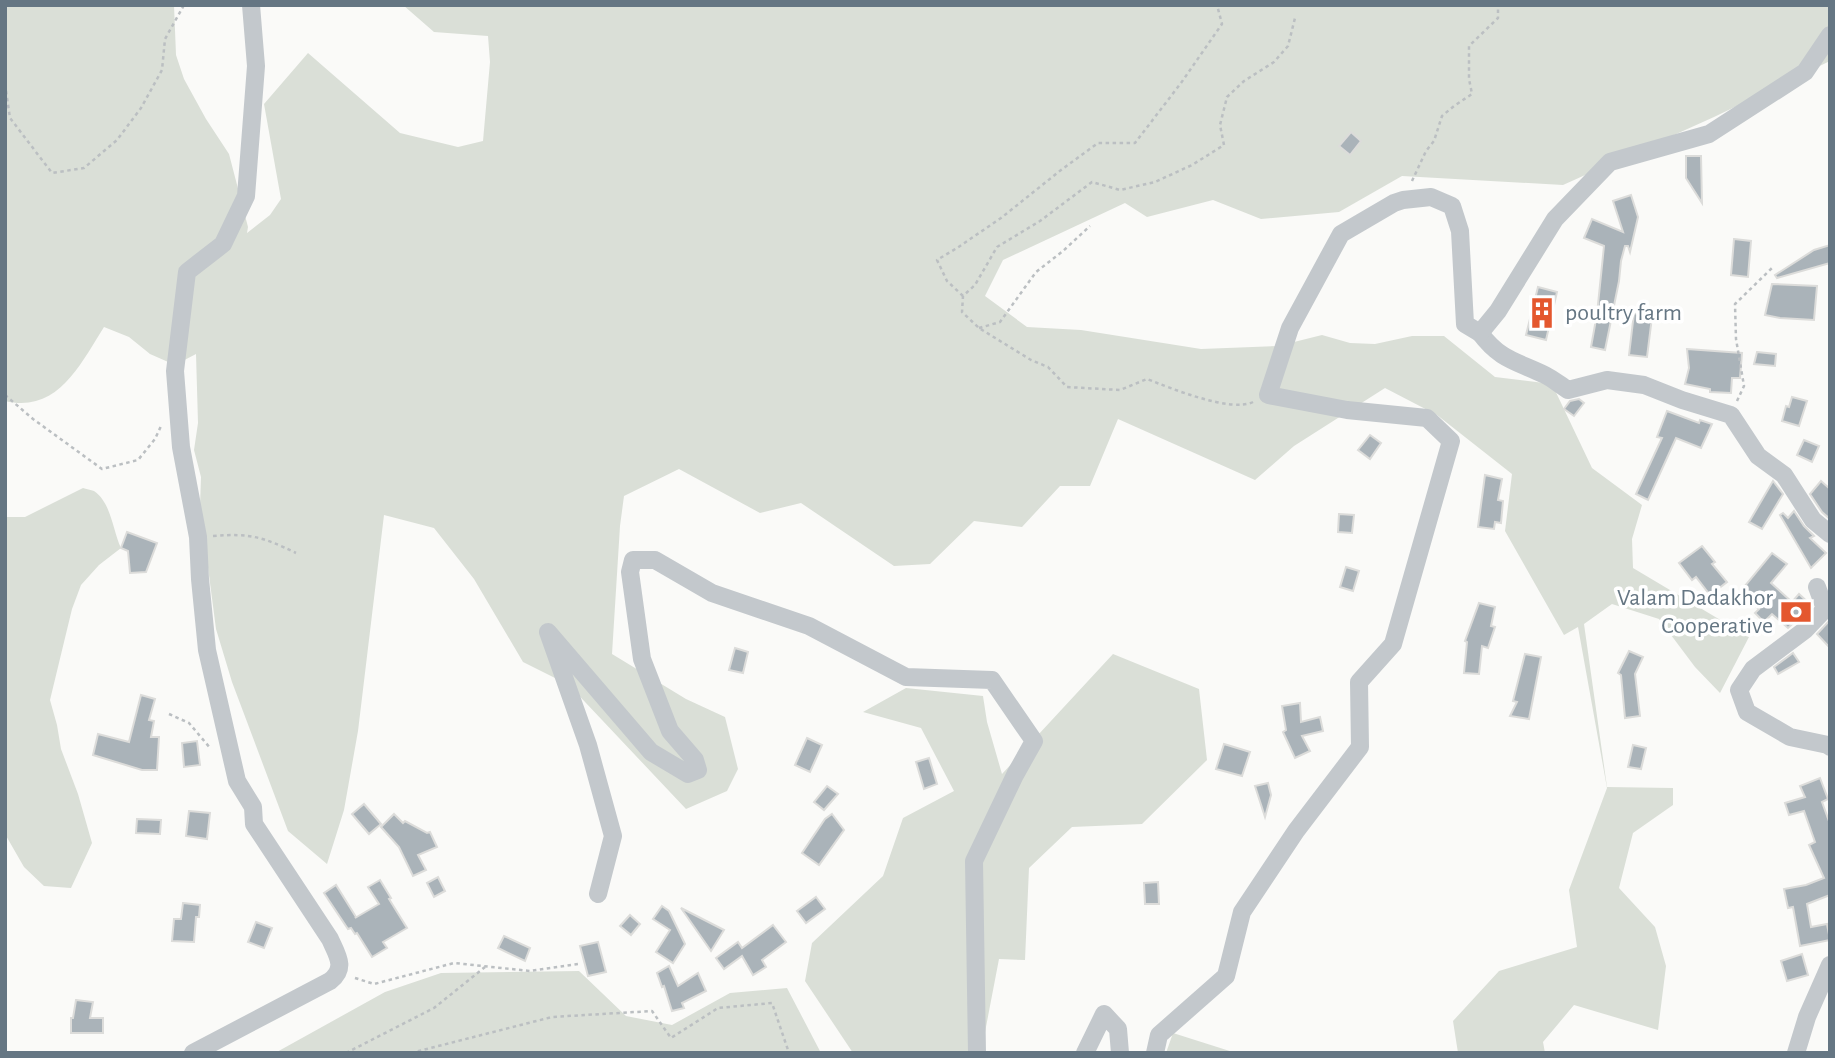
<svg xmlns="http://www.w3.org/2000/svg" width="1835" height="1058" font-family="'Alegreya Sans',sans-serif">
<rect width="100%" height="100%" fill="#fafaf8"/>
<g fill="#dadfd7">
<path d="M5,5H174L176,55L184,79L206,119L229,154L248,227L247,233L270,215L281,199L264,104L308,53L400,133L458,147L483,141L490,62L488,36L434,32L403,5H1830V61L1714,117L1563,185L1402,176L1339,212L1261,219L1213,200L1147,217L1125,203L1003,260L985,296L1027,327L1081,330L1201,349L1278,346L1322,335L1350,343L1375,344L1412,336H1444L1495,377L1552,384L1592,468L1642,505L1632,539L1633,568L1749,637L1720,693L1695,667L1659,619L1612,604L1584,624L1607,787L1673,788V805L1633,833L1619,888L1655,927L1666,966L1658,1030L1574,1005L1543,1042L1545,1053H1458L1453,1021L1499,971L1577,947L1569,890L1607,788L1578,627L1564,635L1505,531L1512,474L1437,415L1385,388L1294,446L1255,480L1118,419L1090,486H1060L1022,527L974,521L930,564L894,566L801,503L760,513L679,469L624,496L620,526L612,654L686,699L725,717L738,769L727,791L686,809L569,685L523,662L474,579L434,528L384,515L358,731L344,810L327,864L288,831L232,682L216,629L200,506L201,477L194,450L198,423L196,354L175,365L150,354L129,337L104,327C81,363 58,414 5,401Z"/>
<path d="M83,488C86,489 91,490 94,491C111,502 113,531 121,548L99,565L81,585L72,609L50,700L57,725L61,749L78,794L92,843L71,888L44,886L24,867L5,834V517H25Z"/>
<path d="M1113,654L1199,689L1207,760L1142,824L1072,827L1029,868L1025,960L999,959L981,1053H853L805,981L812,943L883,876L903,818L954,791L921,728L863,712L906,688L983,696L987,722L1002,774Z"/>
<path d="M579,971L626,1016L672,1025L730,993L787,988L821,1053H275L385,992L441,973Z"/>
<path d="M1173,1033L1236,1053H1166Z"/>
</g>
<g fill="#aab3b9" stroke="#dcdcda" stroke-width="2">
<path d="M1351,132L1361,141L1350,155L1339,146Z"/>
<path d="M1686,156H1701L1702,203L1686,178Z"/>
<path d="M1631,195L1638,217L1630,252L1628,246H1625L1621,261L1619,281L1605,350L1591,347L1597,314L1604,246L1584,238L1592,219L1623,232L1613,201Z"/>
<path d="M1734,239L1751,241L1748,277L1731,275Z"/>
<path d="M1830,245V263L1777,278L1775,275L1814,250Z"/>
<path d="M1772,284L1817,286L1814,320L1780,318L1765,315Z"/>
<path d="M1538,287L1557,292L1546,340L1526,335Z"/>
<path d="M1634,313L1652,317L1647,357L1629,355Z"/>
<path d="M1687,349L1742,353L1740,378H1732L1731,393L1710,392V389L1685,384L1689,368Z"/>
<path d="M1757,352L1776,354L1775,366L1754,364Z"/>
<path d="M1792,397L1807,401L1799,426L1782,421L1786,406L1789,407Z"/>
<path d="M1579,399L1584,403L1574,416L1564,409L1570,401Z"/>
<path d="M1667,411L1699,423L1700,420L1712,424L1701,448L1676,438L1648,500L1636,494L1662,438L1657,437Z"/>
<path d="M1370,435L1381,443L1370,459L1358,450Z"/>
<path d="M1804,440L1819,446L1812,462L1797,455Z"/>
<path d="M1485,475L1502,479L1498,500L1503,501L1501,523L1495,522L1494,529L1478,527Z"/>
<path d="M1773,481L1783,494L1762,529L1749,522Z"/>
<path d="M1821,481L1830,489V519L1822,512L1810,494Z"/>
<path d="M1794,511L1804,526L1814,536L1810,538L1826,553L1811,568L1780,515L1783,513L1788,518Z"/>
<path d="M1339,514L1354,515L1352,533L1338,532Z"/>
<path d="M127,532L157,543L146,572L130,573L128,551L121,548Z"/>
<path d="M1702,546L1715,562L1712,564L1727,582L1710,595L1696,577L1692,580L1679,563Z"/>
<path d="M1772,553L1787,564L1771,583L1792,602L1799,594L1812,606L1788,628L1772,614L1764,622L1755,613L1759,609L1739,593Z"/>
<path d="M1346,567L1359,571L1353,591L1340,587Z"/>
<path d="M1479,603L1495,607L1491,626L1495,627L1488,648L1482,646L1479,674L1464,673L1467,642L1465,641Z"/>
<path d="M1830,620V648L1817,634Z"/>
<path d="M735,648L748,652L743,673L729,670Z"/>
<path d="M1629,651L1643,657L1635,674L1640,716L1625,718L1621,675L1618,673Z"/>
<path d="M1793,653L1799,662L1778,674L1774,667Z"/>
<path d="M1525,654L1541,657L1529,719L1510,716L1517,702L1513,701Z"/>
<path d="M141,695L155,699L149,720L154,721L151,737H159L157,770H142L93,755L98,734L129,742Z"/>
<path d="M1300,703L1301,722L1320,717L1323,731L1302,736L1310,751L1295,758L1283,732L1286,730L1282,706Z"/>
<path d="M807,738L822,745L810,772L795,765Z"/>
<path d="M197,741L200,765L184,767L182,743Z"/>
<path d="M1224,744L1250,752L1242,776L1216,769Z"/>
<path d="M1633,745L1646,748L1641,769L1628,767Z"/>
<path d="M929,758L937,784L924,789L916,762Z"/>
<path d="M1820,778L1828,799L1822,802L1830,824V895L1807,904L1811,927L1827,924L1830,940L1800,946L1793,907L1788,908L1784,889L1806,885L1824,878L1809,845L1815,842L1804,811L1789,815L1785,803L1805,797L1800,786Z"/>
<path d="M1268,783L1271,795L1265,817L1255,786Z"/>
<path d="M827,786L838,794L824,810L814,802Z"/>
<path d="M364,804L381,824L369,834L352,814Z"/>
<path d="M189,811L210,813L207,839L186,836Z"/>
<path d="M394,814L403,823L405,821L427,833L430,832L437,847L418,855L426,870L413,876L399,847L381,827Z"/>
<path d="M832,814L844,830L819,865L802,853L825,819Z"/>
<path d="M137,819L161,820L160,834L136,833Z"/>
<path d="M438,877L445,891L434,897L427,883Z"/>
<path d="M380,880L391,898L389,899L407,928L383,942L387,948L372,957L357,933L355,934L351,928L348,929L324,893L336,885L356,917L355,918L379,904L368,887Z"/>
<path d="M1158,882L1159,904H1145L1144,883Z"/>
<path d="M816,897L825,909L806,923L797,911Z"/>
<path d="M183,903L200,905L199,917H196L194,942L172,941L174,919H181Z"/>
<path d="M662,906L669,911L685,944L673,963L656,952L670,930L653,919Z"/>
<path d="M681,908L724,930L711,951Z"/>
<path d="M630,915L640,924L631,935L620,926Z"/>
<path d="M256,922L272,928L264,948L248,942Z"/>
<path d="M773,925L786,942L762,960L766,967L753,975L742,956L724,969L716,958L738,942L742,948Z"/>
<path d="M504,936L530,948L525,961L498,948Z"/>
<path d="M598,942L606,972L588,976L580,946Z"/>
<path d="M1802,954L1808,975L1787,981L1781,961Z"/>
<path d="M669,966L678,986L698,973L706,991L682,1003L684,1008L672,1011L664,986L662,987L657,973Z"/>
<path d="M76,1000L93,1002L90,1018H103V1033H71V1018H73Z"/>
</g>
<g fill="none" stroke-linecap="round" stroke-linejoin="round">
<g stroke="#bbbfc2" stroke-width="2.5" stroke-dasharray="3.5 3.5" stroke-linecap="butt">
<path d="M5,84L10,118L52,173L84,168L117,140L141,108L162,70L165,39L184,5"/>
<path d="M1412,181L1426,151L1434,141L1442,116L1454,106L1472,94L1469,79V46L1498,18V5"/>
<path d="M963,296L947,281L937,260L957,248L1001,218L1061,170L1098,143H1135L1181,83L1222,24L1217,5"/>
<path d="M979,328L1000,322L1036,272L1063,251L1090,226"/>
<path d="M5,395L33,419L102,469L138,460L155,439L161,426"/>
<path d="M1737,401L1744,386L1736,339L1735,304L1772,268"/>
<path d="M1253,402C1231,413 1170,388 1147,379L1120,390L1067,387L1048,367L1031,360L979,328L962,312L963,296L975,285L997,247L1040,221L1092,182L1120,190L1155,182L1192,165L1224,145L1220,125L1227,97L1244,81L1274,62L1288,46L1295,18"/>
<path d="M213,536C250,533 263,537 296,553"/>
<path d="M169,714L189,723L211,749"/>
<path d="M355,978L374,984L454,963L530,971L578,964"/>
<path d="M346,1053L434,1008L485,967"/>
<path d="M411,1053L552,1017L652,1011L671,1038L718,1008L772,1003L789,1053"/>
</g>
<g stroke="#c3c8cc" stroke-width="18">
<path d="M1480,333C1500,360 1516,361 1545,375C1553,379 1560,385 1568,390L1607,380L1644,385L1682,400L1731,415L1758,456L1784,475L1813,520L1830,534"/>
<path d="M1817,587L1825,609L1805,630L1753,669L1739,690L1747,712L1790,737L1828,745L1830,747"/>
<path d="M598,894L613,836L588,745L548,632L651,752L688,774L698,770L695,760L670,731L642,659L630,572L633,560H655L712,593L809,626L906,677L992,680L1034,741L1015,775L974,861L977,1053"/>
<path d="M193,1053L330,981C347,968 337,955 330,939L254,824L253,807L237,781L207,650L200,579L198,537L181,447L175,371L187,272L223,244L246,196L256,66L251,5"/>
<path d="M1085,1053L1104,1014L1118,1029L1120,1053"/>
<path d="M1155,1053L1159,1035L1226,976L1242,912L1296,831L1360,747L1359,682L1393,644L1451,441L1427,418L1347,410L1268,395L1290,328L1341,234L1394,203L1403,200L1431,197L1452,206L1460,231L1465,324L1480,333L1498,311L1555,219L1610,162L1709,134L1805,72L1830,35"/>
<path d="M1796,1053L1807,1017L1830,965"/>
</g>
</g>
<defs>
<symbol id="building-bare" viewBox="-9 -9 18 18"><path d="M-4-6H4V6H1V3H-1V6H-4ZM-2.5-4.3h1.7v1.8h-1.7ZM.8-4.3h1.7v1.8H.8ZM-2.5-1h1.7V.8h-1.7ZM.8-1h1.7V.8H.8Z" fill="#e4572e" stroke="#fff" stroke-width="2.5" paint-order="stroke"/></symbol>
<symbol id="bank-bare" viewBox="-9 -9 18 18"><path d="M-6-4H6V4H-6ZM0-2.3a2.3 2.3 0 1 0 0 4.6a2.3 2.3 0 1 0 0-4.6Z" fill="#e4572e" stroke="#fff" stroke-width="2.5" paint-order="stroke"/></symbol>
</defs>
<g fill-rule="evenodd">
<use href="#building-bare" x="1520" y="291" width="44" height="44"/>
<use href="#bank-bare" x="1774" y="590" width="44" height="44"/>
</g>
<g text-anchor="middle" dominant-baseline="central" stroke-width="7" stroke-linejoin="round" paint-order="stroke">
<g font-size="24" fill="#657683" stroke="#fff" text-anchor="start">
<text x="1565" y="313">poultry farm</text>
<text x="1773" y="598" text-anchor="end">Valam Dadakhor<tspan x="1773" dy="28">Cooperative</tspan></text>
</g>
</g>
<rect width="1835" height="1058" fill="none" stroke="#657683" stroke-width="14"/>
</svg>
